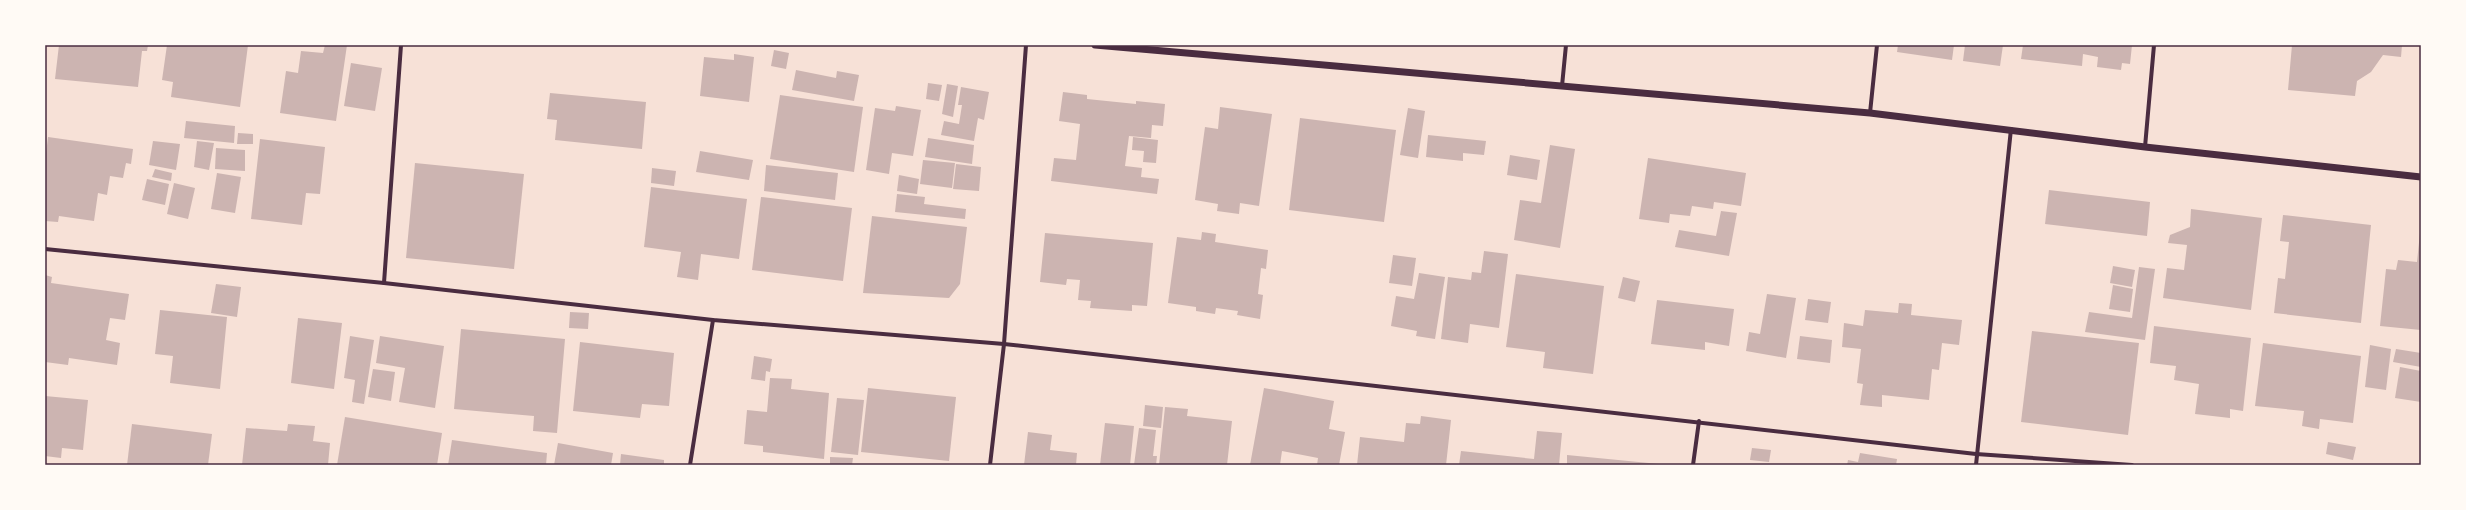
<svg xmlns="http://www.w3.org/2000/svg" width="2466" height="510" font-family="Helvetica,sans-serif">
<rect width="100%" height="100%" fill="#f7e1d7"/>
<g fill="#ccb4b1">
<path d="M59,45H148L147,51H142L138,87L55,79Z"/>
<path d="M167,45H248L240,107L171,97L173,82L162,80Z"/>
<path d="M325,45H347L336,121L280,113L286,71L298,73L301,51L323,53Z"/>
<path d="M1898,45H1954L1952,60L1897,52Z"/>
<path d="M1965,45H2003L2000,66L1963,61Z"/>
<path d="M2023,45H2132L2130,64L2122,63L2121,70L2097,67L2098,57L2083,54L2082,66L2021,59Z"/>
<path d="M2292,45H2402L2401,57L2383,55L2371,72L2357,81L2355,96L2288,90Z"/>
<path d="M774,50L789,53L786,69L771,66Z"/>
<path d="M734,54L754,57L749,102L700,96L704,57L734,60Z"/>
<path d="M351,63L382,68L375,111L344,106Z"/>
<path d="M796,70L836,78L837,71L859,75L854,101L792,90Z"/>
<path d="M928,83L942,85L939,101L926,99Z"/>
<path d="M947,84L958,86L953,117L942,114Z"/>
<path d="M961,87L989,92L984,120L978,118L974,141L941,135L944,121L959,124L962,105H958Z"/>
<path d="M1063,92L1087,95V99L1136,104V101L1165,104L1163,126L1152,125L1151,138L1129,136L1125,166L1142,168L1141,177L1159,179L1157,194L1051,181L1054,158L1076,160L1080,124L1059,121Z"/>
<path d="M550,93L646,102L642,149L555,140L557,120L547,119Z"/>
<path d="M780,95L863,107L854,172L770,159Z"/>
<path d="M896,106L921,110L913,156L892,153L889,174L866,170L875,108L895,111Z"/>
<path d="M1220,107L1272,114L1259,206L1240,203L1239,214L1217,211L1218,204L1195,200L1205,127L1218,129Z"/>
<path d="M1408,108L1425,111L1418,158L1400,155Z"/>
<path d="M1300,118L1396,130L1384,222L1289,210Z"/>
<path d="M186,121L235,126L234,143L184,138Z"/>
<path d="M238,133L253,134V144H237Z"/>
<path d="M1428,135L1486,141L1484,155L1463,153V161L1426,157Z"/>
<path d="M48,137L133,149L131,164L126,163L123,178L110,176L107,195L98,193L94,221L59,216L58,222L45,221V162Z"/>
<path d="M1133,137L1158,140L1156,163L1143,162L1144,151L1132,150Z"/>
<path d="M928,138L974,145L972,164L925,157Z"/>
<path d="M260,139L325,147L320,194L306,193L302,225L251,219Z"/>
<path d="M153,141L180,144L176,170L149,165Z"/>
<path d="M197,141L214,143L209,170L194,167Z"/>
<path d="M1550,145L1575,149L1560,248L1514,240L1520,200L1541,203Z"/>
<path d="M216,148L245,150V171L215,169Z"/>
<path d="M700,151L753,160L749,180L696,172Z"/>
<path d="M1510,155L1540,160L1537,180L1507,175Z"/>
<path d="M1648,158L1746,173L1741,206L1714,202L1713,209L1692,206L1690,216L1670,214L1669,223L1639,219Z"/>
<path d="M923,160L955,163L952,188L920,184Z"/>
<path d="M415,163L524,174L514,269L406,258Z"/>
<path d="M956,164L981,167L979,191L953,189Z"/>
<path d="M766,165L838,173L835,200L764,191Z"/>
<path d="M652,168L676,171L674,186L651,183Z"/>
<path d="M155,169L172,173L171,181L152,177Z"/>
<path d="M217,173L241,177L235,213L211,209Z"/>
<path d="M899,175L919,179L917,194L897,191Z"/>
<path d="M147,179L169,184L165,205L142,200Z"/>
<path d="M174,183L195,188L188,219L167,214Z"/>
<path d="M651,187L747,199L739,259L701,254L698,280L677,277L681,252L644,247Z"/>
<path d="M2049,190L2150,202L2147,236L2045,224Z"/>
<path d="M897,194L925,197L924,204L966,209L965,219L895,212Z"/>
<path d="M761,197L852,208L843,281L752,270Z"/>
<path d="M2191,209L2262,218L2251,310L2163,298L2167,268L2184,270L2187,245L2168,243L2170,235L2190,227Z"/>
<path d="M1721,211L1737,213L1729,256L1675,247L1679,230L1716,236Z"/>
<path d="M2283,215L2371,225L2361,323L2274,313L2278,278L2285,279L2289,242L2280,241Z"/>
<path d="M872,216L967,227L960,284L949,298L863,293Z"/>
<path d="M1202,232L1216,234L1215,242L1268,250L1266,269L1261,268L1258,294L1263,295L1260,319L1237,315L1238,311L1216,308L1215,314L1196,311V307L1168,303L1177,237L1201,240Z"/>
<path d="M1045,233L1153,243L1147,306L1132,305V311L1090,308L1091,301L1078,300L1080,280L1067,279L1066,285L1040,282Z"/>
<path d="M2420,233L2421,330L2380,326L2386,269L2396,270L2398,260L2417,262Z"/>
<path d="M1484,251L1508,254L1499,328L1470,324L1468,343L1441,339L1448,277L1471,280L1472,272L1481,273Z"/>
<path d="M1393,255L1416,258L1412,286L1389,283Z"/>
<path d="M2113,266L2135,270L2132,287L2110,283Z"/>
<path d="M2139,267L2155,269L2145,340L2085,332L2089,312L2132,318Z"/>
<path d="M1419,273L1445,277L1435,339L1416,336L1417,331L1391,326L1396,296L1414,299Z"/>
<path d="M1516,274L1604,286L1593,374L1543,368L1545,352L1506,347Z"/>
<path d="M45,275L52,277L51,283L129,294L125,320L110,318L106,340L120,343L117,365L69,358L68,365L45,362Z"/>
<path d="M1623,277L1640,281L1635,302L1618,298Z"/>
<path d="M216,284L241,287L237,317L211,313Z"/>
<path d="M2113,285L2133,289L2130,312L2109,309Z"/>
<path d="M1767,294L1796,298L1786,358L1746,351L1749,332L1760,334Z"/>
<path d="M1808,299L1831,302L1828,323L1805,320Z"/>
<path d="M1657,300L1734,309L1729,346L1705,342V350L1651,344Z"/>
<path d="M1899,303L1912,304L1911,315L1962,320L1959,345L1942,343L1939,370L1932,369L1929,400L1882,395V407L1860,405L1863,384L1857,383L1861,349L1842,347L1844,323L1863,326L1865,310L1898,313Z"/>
<path d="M160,310L227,317L220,389L170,383L173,356L155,354Z"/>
<path d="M570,312L589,313L588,329L569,328Z"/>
<path d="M298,318L342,323L334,389L291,383Z"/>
<path d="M2154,326L2251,338L2243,411L2230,409V418L2195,414L2199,384L2174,380L2176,366L2150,363Z"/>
<path d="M461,329L565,339L557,433L533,431L534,416L454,409Z"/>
<path d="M2032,331L2139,343L2128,435L2021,422Z"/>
<path d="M350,336L374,340L364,404L352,402L355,380L344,378Z"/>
<path d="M380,336L444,346L435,408L399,402L405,368L376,363Z"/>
<path d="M1800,336L1832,340L1830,363L1797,359Z"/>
<path d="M580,342L674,353L669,406L642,404L640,418L573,411Z"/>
<path d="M2263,343L2361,356L2353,423L2320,419L2319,429L2302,426L2304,411L2255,406Z"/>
<path d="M2370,345L2391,349L2386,390L2365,387Z"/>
<path d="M2396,349L2421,353V367L2393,362Z"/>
<path d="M754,356L772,359L770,372L766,371L765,381L751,379Z"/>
<path d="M2400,367L2421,371V402L2395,398Z"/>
<path d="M373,369L395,372L391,401L368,397Z"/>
<path d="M770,378L792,379L791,389L829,393L824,459L763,452V446L744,444L747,410L767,412Z"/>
<path d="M868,388L956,397L949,461L861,452Z"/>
<path d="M1264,388L1334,401L1329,429L1345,432L1339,465H1317L1318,458L1282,451L1280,465H1250Z"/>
<path d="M45,396L88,400L83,450L62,448L61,458L45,456Z"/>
<path d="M837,398L864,400L858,455L831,452Z"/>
<path d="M1145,405L1163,407L1161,428L1143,426Z"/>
<path d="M1165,407L1188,409L1187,416L1232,421L1227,465H1159Z"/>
<path d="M1421,416L1451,420L1446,465H1357L1360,437L1404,442L1406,423L1420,424Z"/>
<path d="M345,417L442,433L437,465H337Z"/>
<path d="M1105,423L1134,426L1130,465H1100Z"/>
<path d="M132,424L212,434L208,465H127Z"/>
<path d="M288,424L315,426L313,441L330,443L328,465H242L246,428L287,431Z"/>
<path d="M1139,428L1156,430L1153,456H1157L1156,465H1134Z"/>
<path d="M1537,431L1562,433L1559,465H1459L1461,451L1534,459Z"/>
<path d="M1028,432L1052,435L1050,450L1077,453L1076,465H1024Z"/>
<path d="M452,440L547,453L546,465H448Z"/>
<path d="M2328,442L2356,447L2353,460L2326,454Z"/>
<path d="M558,443L613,453L611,465H554Z"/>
<path d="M1752,448L1771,450L1769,462L1750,460Z"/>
<path d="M1860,453L1897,459L1896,465H1847L1848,460L1858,462Z"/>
<path d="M621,454L664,460V465H620Z"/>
<path d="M1567,455L1659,464V465H1567Z"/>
<path d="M830,457L853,458L852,465H830Z"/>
</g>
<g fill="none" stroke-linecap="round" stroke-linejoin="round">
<g stroke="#4a2c40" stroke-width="4">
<path d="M1562,86L1566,45"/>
<path d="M1870,113L1877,45"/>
<path d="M2145,147L2154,45"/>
<path d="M45,249L384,283L713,320L1004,344L1976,454L2132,465"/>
<path d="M384,283L401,45"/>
<path d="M690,465L713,320"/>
<path d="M990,465L1004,344L1026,45"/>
<path d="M1693,465L1699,421"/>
<path d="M1976,465L2011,129"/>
</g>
<path stroke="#4a2c40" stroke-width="7" d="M1095,45L1870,113L2145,147L2421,177"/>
</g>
<rect width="2466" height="510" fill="none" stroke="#fffaf5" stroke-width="92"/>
<rect x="46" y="46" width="2374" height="418" fill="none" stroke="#4a2c40" stroke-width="1.5"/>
</svg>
